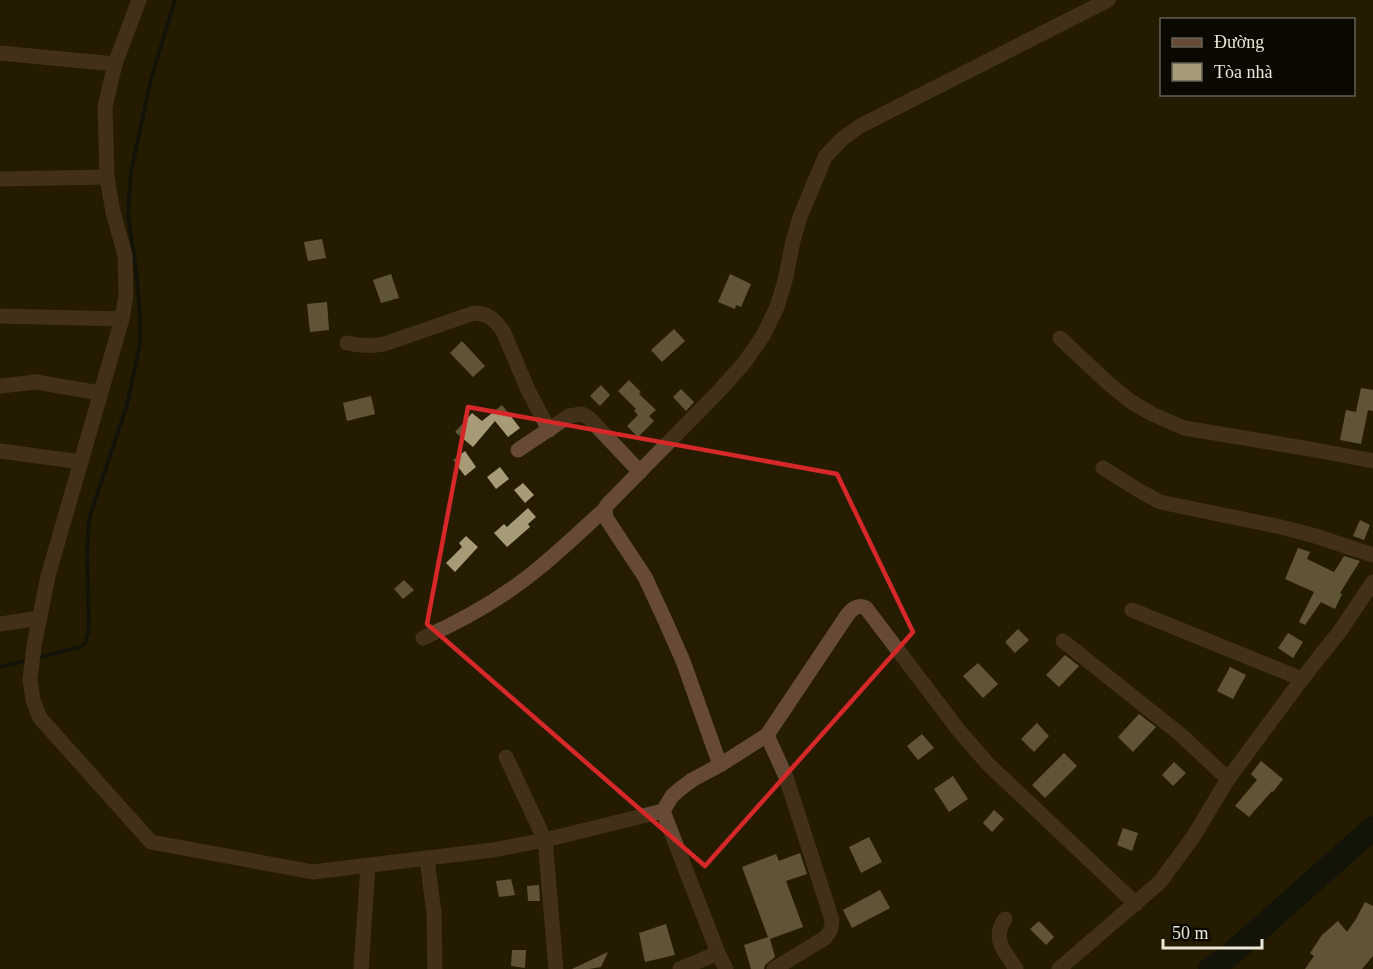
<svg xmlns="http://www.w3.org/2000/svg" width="1373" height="969" font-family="'Times New Roman',serif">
<rect width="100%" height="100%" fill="#251c02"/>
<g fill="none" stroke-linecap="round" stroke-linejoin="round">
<g stroke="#000b11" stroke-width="4">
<path d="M36,658L80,647L85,643L89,630L87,553L89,519L127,405L140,344V316L137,278L128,214L131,172L151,79L175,0"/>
<path d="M0,667L28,660"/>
</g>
<path stroke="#000b11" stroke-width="24" d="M1210,969L1230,955L1373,828"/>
</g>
<g fill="#a79b77">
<path d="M322,239L326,258L308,261L304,242Z"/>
<path d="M391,274L399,298L381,303L373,280Z"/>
<path d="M730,274L751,284L741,307L736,305L735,309L718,302Z"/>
<path d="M327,302L329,330L310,332L307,304Z"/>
<path d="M674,329L685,341L662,362L651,350Z"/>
<path d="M462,341L485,366L473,377L450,353Z"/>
<path d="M629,380L641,392L639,394L656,410L649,416L654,421L638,437L627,426L638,415L634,411L636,409L618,391Z"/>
<path d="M601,385L610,395L600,406L590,396Z"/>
<path d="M1361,388L1373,390V411L1368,410L1361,444L1340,440L1346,410L1356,412Z"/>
<path d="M681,389L694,402L686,411L673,397Z"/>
<path d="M371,396L375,414L347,421L343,403Z"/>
<path d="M502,405L520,428L508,437L495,421L473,447L455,432L472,413L482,421Z"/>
<path d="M465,451L476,467L465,476L453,460Z"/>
<path d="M500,467L509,479L496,489L487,477Z"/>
<path d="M523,483L534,495L525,503L514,490Z"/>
<path d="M528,508L536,517L528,524L530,527L507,547L494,533L504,524L507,527Z"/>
<path d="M1360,520L1370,525L1364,540L1353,536Z"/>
<path d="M466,536L478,547L455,572L446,563L462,547L459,543Z"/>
<path d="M1298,548L1310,552L1307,559L1334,572L1344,556L1360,561L1340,593L1342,594L1335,609L1321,602L1305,625L1299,622L1314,592L1285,579Z"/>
<path d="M404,580L414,590L403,599L394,589Z"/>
<path d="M1018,629L1029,640L1015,653L1005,642Z"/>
<path d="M1288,633L1303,642L1293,658L1278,648Z"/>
<path d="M1065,655L1079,666L1059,687L1046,675Z"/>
<path d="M978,663L998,684L983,698L963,676Z"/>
<path d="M1230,667L1246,675L1233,699L1217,691Z"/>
<path d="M1139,714L1156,727L1133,752L1118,737Z"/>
<path d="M1037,723L1049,736L1034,752L1021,739Z"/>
<path d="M922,734L934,748L918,760L907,746Z"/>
<path d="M1064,753L1077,766L1045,798L1032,785Z"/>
<path d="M1261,761L1283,779L1273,792L1272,791L1249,817L1235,806L1257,780L1251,774Z"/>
<path d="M1174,762L1186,773L1173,786L1162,775Z"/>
<path d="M953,776L968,799L949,812L934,789Z"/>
<path d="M994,810L1004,819L992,832L983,823Z"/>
<path d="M1123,828L1138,833L1132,851L1117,845Z"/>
<path d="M869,837L882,862L861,873L849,847Z"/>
<path d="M800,853L807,874L786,881L803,927L770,939L775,957L765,965L764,969H751L744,945L768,937L742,867L776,854L779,861Z"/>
<path d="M511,879L515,895L499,897L496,881Z"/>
<path d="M539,885L540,901H528L527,886Z"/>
<path d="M880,890L890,908L852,928L843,910Z"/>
<path d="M1365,902L1373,906V956L1362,969H1305L1314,956L1310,953L1322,935L1338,921L1347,932L1356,919Z"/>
<path d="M1039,921L1054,937L1046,945L1030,929Z"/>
<path d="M666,924L675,955L645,962L639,933Z"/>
<path d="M512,950H526L525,968L511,966Z"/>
<path d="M608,952L601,967L589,969H572Z"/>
</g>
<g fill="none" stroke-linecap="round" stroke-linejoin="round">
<g stroke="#664a35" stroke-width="15">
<path d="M139,0L115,64L105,107L107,177L113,212L125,255L126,295L122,319L48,576L34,646L30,679L33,700L40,718L151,842L313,872L493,850L545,840L663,811L718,953L726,969"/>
<path d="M0,53L115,64"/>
<path d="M0,179L107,177"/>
<path d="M0,316L122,319"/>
<path d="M1060,338L1108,383L1130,401L1152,414L1184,428L1310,449L1373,461"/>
<path d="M347,343C360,346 370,347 384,344L474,313C488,313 495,320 503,331L528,390L549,430"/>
<path d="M0,386L36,382L100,393"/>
<path d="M518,450L569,416L582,414L589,418L640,472"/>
<path d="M0,451L81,462"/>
<path d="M1103,468L1140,491L1160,502L1281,527L1312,535L1373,555"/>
<path d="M1132,610L1302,679"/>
<path d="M0,624L40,618"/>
<path d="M423,638C464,620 504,597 539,568C561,550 583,529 605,509"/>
<path d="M1063,641L1181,735L1228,779"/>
<path d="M767,735L786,777L832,920C832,928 830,932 825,938L774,969"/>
<path d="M506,757L545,840L556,969"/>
<path d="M720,765L683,661L664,618L645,577L606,518L605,509L607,505L720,390L744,363L763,336L777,307L785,281L793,241L800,217L825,157L842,139L860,126L1108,0"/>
<path d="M663,811L672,796L680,789L692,780L720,765L767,735L848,614C853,608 858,604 866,608L960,732L988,764L1136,904"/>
<path d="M427,859L434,913L435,969"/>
<path d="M1005,919C991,940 1005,951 1016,969"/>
<path d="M361,969L368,866"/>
<path d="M680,969L718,953"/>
<path d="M1059,969L1160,882L1193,837L1228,779L1302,679L1340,631L1373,582"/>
</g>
</g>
<path d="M0 0H1373V969H0ZM468,407L837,474L913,632L705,866L427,624Z" fill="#251c02" fill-opacity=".55" fill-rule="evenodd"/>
<path fill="none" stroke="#d62828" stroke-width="4.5" stroke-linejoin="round" d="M468,407L837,474L913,632L705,866L427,624Z"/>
<rect x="1160" y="18" width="195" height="78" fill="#0b0701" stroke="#656056" stroke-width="1.5"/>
<rect x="1172" y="38" width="30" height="9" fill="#664a35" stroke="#656056" stroke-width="1.5"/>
<text x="1214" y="48" font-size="18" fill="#ebe6d6">Đường</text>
<rect x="1172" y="63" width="30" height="18" fill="#a79b77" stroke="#656056" stroke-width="1.5"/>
<text x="1214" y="78" font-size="18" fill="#ebe6d6">Tòa nhà</text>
<path d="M1163 939v9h99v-9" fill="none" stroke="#ebe6d6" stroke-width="3"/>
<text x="1172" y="939" font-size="18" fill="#ebe6d6" stroke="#0b0701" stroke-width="4.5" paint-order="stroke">50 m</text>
</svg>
